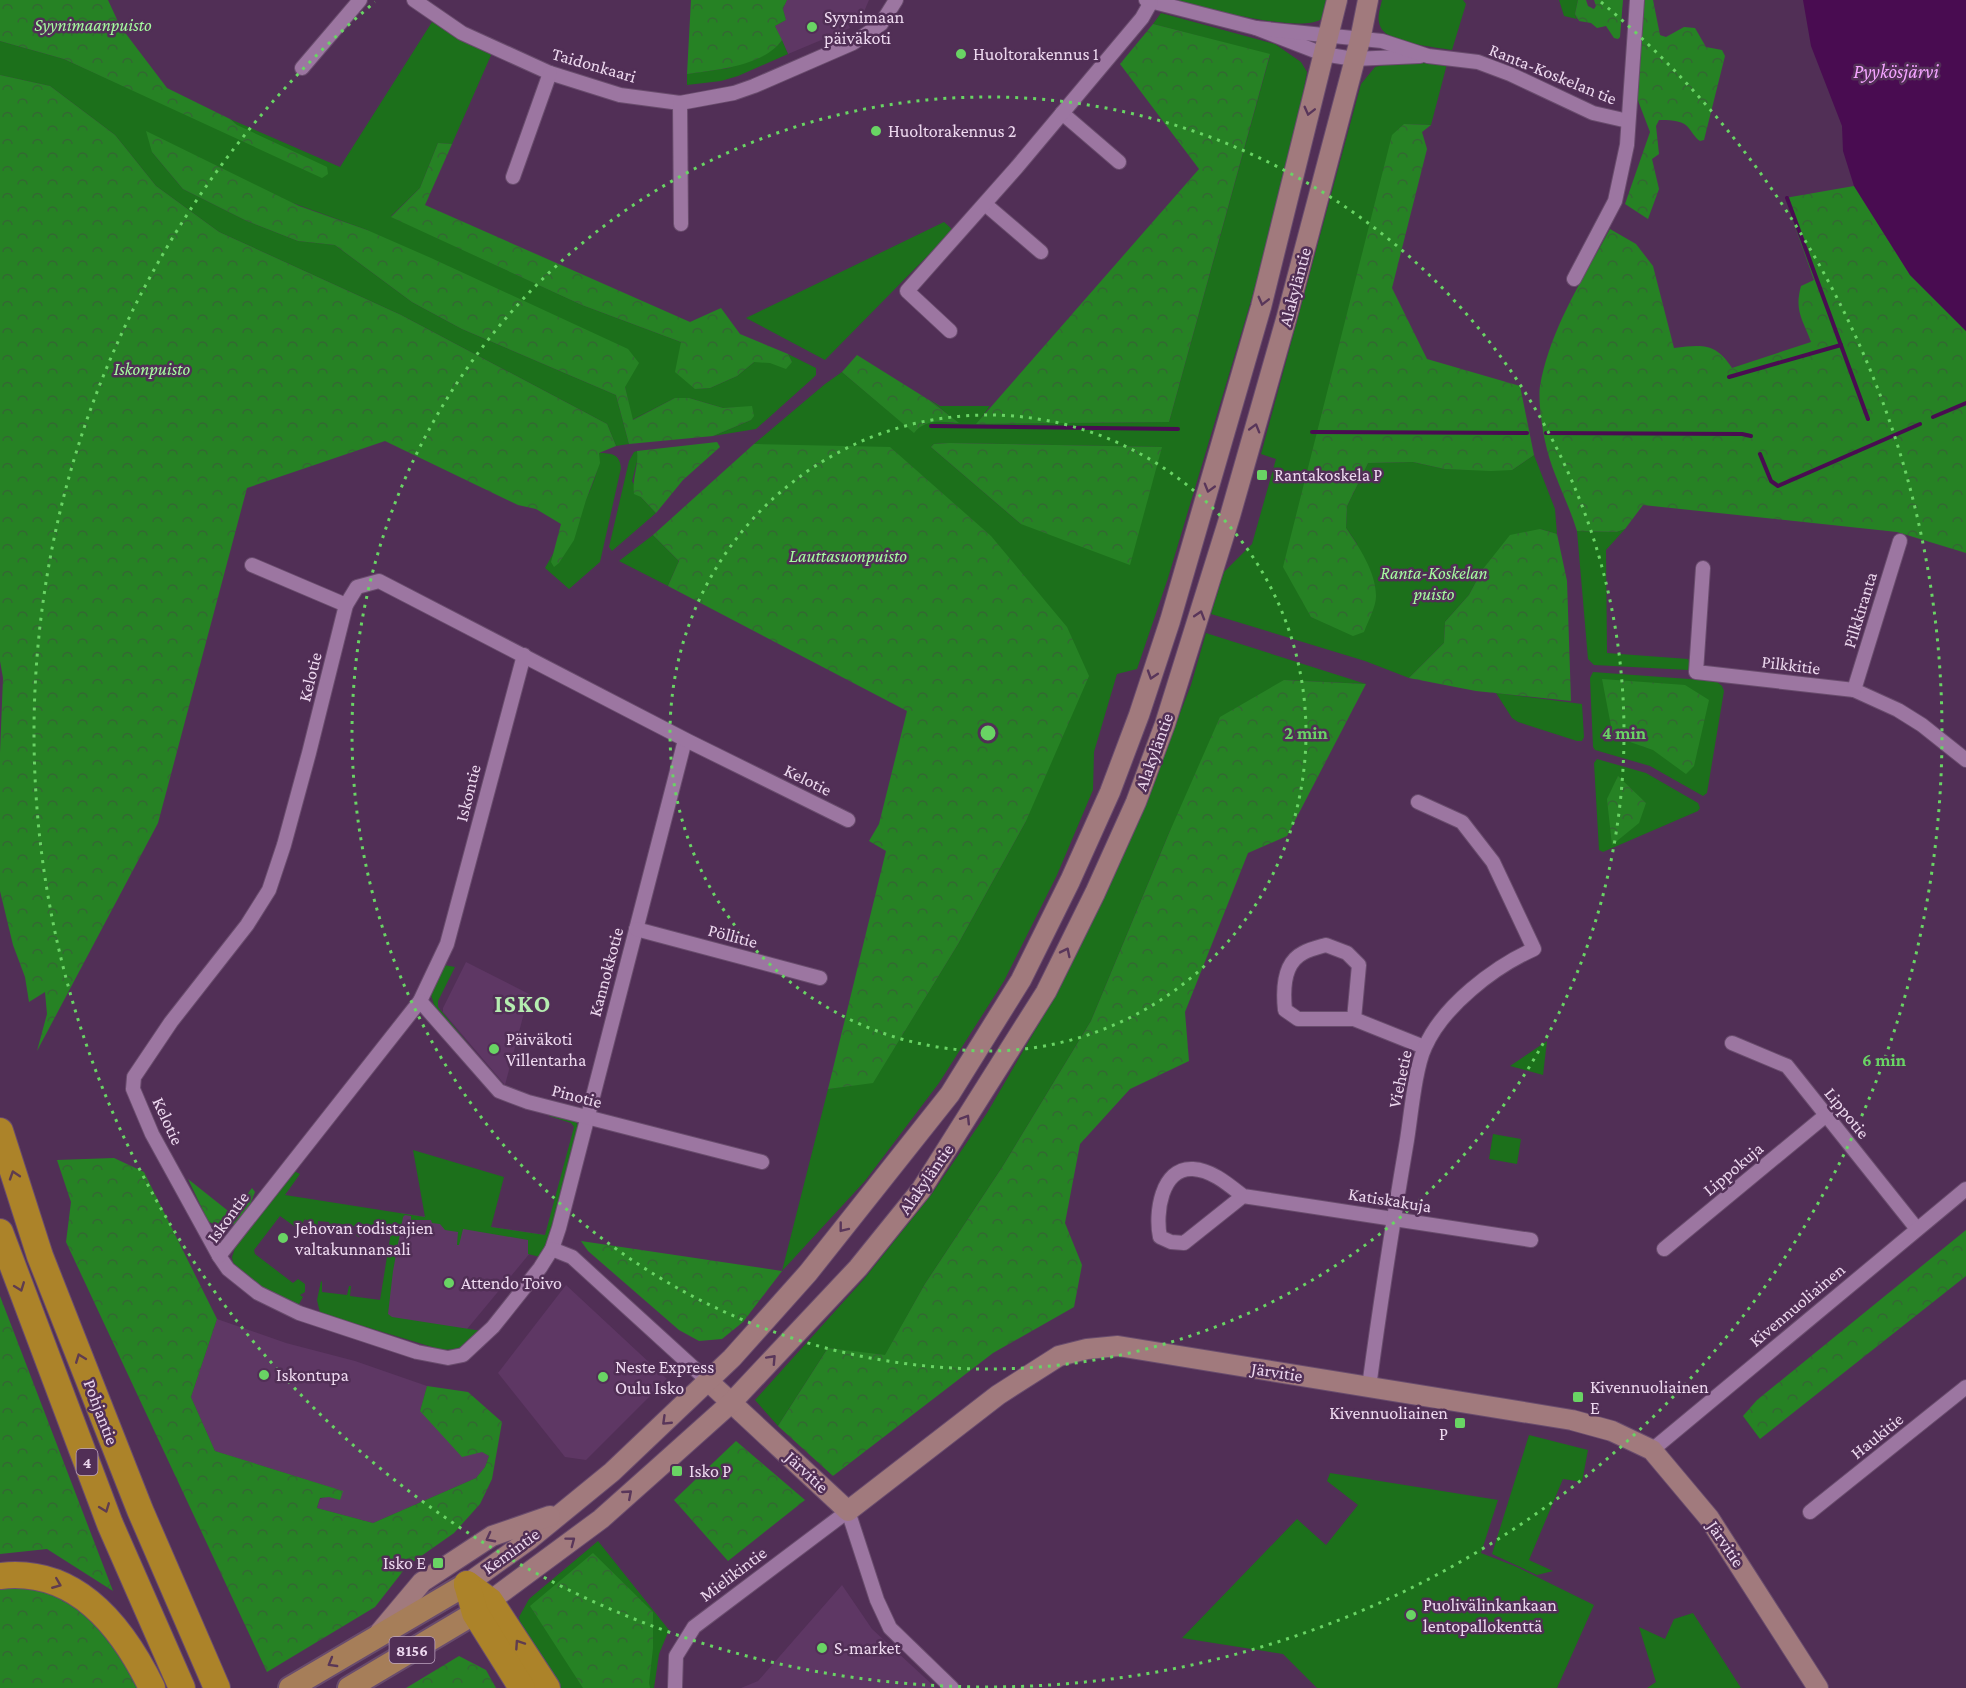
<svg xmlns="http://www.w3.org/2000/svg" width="1966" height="1688" font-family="'Crimson Pro',serif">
<defs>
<pattern id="forest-crowns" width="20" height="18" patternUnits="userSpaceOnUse" patternTransform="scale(1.5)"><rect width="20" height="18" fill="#268224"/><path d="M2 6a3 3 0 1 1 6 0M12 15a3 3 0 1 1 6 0" fill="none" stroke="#336832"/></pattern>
</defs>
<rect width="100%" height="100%" fill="#512f56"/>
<g fill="#5e3764">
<path d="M787,0H869L863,14L847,22L850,28L788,54L775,26L786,20L783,9Z"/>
<path d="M466,962L529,994L505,1085L443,1012V1008Z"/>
<path d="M401,1213L545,1235L453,1346L384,1324Z"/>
<path d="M566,1285L667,1379L586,1460L565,1457L498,1373Z"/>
<path d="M217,1319L286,1343L355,1361L427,1386L420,1411L489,1456L485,1467L476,1478L373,1523L317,1508L320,1499L342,1491L215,1451L191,1397Z"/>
<path d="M842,1585L872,1629L936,1688H741L758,1681Z"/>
</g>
<g fill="#1c701b" fill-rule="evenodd">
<path d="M1173,0H1334C1331,6 1329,15 1322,19C1298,34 1203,7 1173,0Z"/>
<path d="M1382,0H1463L1466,4L1452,50C1435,47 1389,43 1381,28C1376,19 1380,9 1382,0Z"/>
<path d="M1559,0H1578L1575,14L1577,19L1564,16Z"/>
<path d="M1161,13L1275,44L1301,62L1307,72L1293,149L1251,301L1168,578L1137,669L1117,674L1094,752L1093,790L1057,875L1004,981L939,1083L865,1181L782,1271L828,1089L873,1082L958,944L1026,821L754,444L825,384L842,372L914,432C926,418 941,422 958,423L929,399L940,406H990L977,424L1169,422L1270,55L1153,24ZM949,443L1162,447L1021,524L931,447L934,444Z"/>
<path d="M432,22L492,53L452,144L438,143L420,188L391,216L582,305L681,342L695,389L710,388L737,376L754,362H792L788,354L816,368V375L812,379L756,429L713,436L751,420L752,407L723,408L689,398H675L632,420L625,387L367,230L152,152L183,189L247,221L298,241L335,245L412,302L462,329L616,395L629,444L616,446L607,424L401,315L219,232L156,186L115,135L50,86L0,75V41L64,59L177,110L237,125L230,119L340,167Z"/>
<path d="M782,40L788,54L738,76L721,81L687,85V74L729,68L779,44Z"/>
<path d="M1396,62L1447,64L1431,125L1404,124L1311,617L1313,618L1357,544L1346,528L1347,506L1368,463L1413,462L1445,469L1512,470L1534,455L1555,509L1557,534L1540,529L1483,569L1469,595L1445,622L1444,643L1409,678L1365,661L1211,614L1224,572L1252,544L1276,459L1261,454L1361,84L1375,67Z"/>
<path d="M944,222L953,230L825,360L746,318Z"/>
<path d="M637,451L638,458L632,481L641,497L656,513L612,551L609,547L629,461L634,452Z"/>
<path d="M599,453C611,453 620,454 621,468L600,562L569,589L545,568L554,552L551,562C566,535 601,483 599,453Z"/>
<path d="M1625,529L1606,550L1607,653L1688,659L1691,665L1688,670L1594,665L1588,659L1577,531L1616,532Z"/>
<path d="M653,535L679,561L668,586L619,561Z"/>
<path d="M1206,633L1366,684L1284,680L1170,831L1091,1021L1003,1166L925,1284L885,1356L828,1348L778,1426L755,1400L864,1279L931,1195L987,1113L1055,996L1138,821L1191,685Z"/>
<path d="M1593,672L1716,681L1722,686L1724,691L1707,793L1703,796L1650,766L1595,750L1593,747L1590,678Z"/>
<path d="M1496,693L1582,704L1584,737L1582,741H1577L1518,722L1512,718Z"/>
<path d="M1597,759L1646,773L1698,803L1700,808L1698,811L1603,852L1599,850L1594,763Z"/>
<path d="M444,965L455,967L438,1001V1007L500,1083L506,1086L505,1089L500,1085L435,1008L431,995Z"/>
<path d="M1547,1041L1543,1075L1510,1066Z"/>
<path d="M550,1112L576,1121L578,1127L550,1236L540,1257L528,1254V1240L463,1229L459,1245H457L458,1232L445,1230L440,1224L432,1223L431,1220H411V1216L405,1215L403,1217L393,1271L388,1314L392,1317L482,1331C467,1346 463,1349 442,1350L320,1313L317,1300L321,1281L322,1282V1292L347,1295L349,1286H351L350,1296L380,1300L391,1232L361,1227L359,1237L356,1235L357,1227L333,1223L330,1232H328L329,1222L318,1221L317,1229L305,1219L301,1225L304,1227L301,1231L280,1216L254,1250L255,1254L293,1283L298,1279L305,1284V1292L300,1295L303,1297L298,1306L262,1290L233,1263L232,1257L235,1248L294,1171L300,1174L285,1195L425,1217L413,1150L504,1177L491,1227L545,1235L574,1127L571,1123L549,1116Z"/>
<path d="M1493,1134L1521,1139L1517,1164L1489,1159Z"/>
<path d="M1529,1435L1588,1450L1582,1482L1563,1479L1529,1560L1553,1571L1537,1575L1492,1554Z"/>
<path d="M1330,1473L1498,1500L1481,1553L1517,1567L1594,1605L1557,1688H1317L1283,1654L1182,1638L1297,1519L1326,1545L1358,1505L1327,1481Z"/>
<path d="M598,1541L669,1630L659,1654L654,1688H555L521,1627L519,1617L529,1599Z"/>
<path d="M1693,1613L1741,1688H1647L1656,1682L1639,1627L1665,1639L1674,1619Z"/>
</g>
<g fill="url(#forest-crowns)">
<path d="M0,0H108L120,26L167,88L230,119L237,125L327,167L328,174L322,178L64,59L0,41Z"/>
<path d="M691,0H787L783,9L786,20L775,26L782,40C764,66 716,70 687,74Z"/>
<path d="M1578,0H1586L1588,6L1594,9L1596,6L1594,0H1623L1620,37L1618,39L1614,38L1606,26L1597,28L1591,23L1579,21L1575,14Z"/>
<path d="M1644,0H1653L1660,35L1666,37L1684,27L1695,28L1706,47L1722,50L1725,56L1704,140L1700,141C1694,137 1692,131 1687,126C1681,120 1667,120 1659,120L1656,126L1659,154L1652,159L1659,189L1648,219L1625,204L1650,132L1637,98Z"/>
<path d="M1153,24L1270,54L1169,422L976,424L1199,169L1120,64Z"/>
<path d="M0,75L50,86L115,135L156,186L219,232L401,315L607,424L616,446L599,453L600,463L586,500L574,540L559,563L554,567L551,562L561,524L536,509L518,505L385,441L247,488L158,823L37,1051L47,1014L45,992L29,1002L25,977L13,945L0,891V753L3,678L0,661Z"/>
<path d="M1404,124L1431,125L1422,132L1427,149L1392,288L1427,359L1520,386L1534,455L1512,470L1491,471L1445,469L1413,462L1368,463L1347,506L1346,528C1359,547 1376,572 1376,596C1376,607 1368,621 1364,632L1353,636L1311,617L1283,567L1392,135Z"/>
<path d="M146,131L299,206L367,230L431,258L628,349L639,363L625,387L633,420L675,398H689L723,408L752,406L754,416L751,420L713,436L629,444L616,395L462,329L412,302L335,245L298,241L247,221L183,189L152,152Z"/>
<path d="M438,143L452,144L425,205L690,322L721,308L740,334L788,354L792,362L786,369L770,363L754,362L737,376L710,388L695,389L675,372L681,342L582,305L391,217L420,188Z"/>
<path d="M1854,186L1910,275L1966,331V553L1897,532L1643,505L1625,529L1616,532L1577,531C1568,501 1551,472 1545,441C1542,428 1538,399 1540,386C1550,329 1583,279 1610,229L1636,244L1653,266L1674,348C1702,345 1715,342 1732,368L1811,342C1803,320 1794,311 1801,286L1814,280L1785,198Z"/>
<path d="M857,355L929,400L959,423C942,422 926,418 914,433L842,372Z"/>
<path d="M717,442L720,447L683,480L656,513L641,497L634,494C632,477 639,466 637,451Z"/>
<path d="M949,443L1162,447L1130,565L1021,524L931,447L934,444Z"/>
<path d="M754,444L890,447L991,536L1067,627L1089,676L1026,821L958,944L873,1083L828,1089L886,851L869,841L879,824L907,711L668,586L679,561L653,535Z"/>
<path d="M1540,529L1557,534L1567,581L1571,701L1476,691L1409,678L1444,643L1445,622L1469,595L1483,569L1510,535Z"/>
<path d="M1602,679L1685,685L1709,700L1694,766L1686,774L1653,750L1613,736Z"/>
<path d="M1284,680L1366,684L1287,836L1248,853L1185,1012L1189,1061L1130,1089L1080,1144L1065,1223L1082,1265L1074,1307L993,1353L833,1476L778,1426L828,1348L885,1355L925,1284L1003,1166L1091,1021L1170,831L1220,717Z"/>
<path d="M1618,776L1646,803L1639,823L1612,845L1607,799Z"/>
<path d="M114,1158L144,1172L217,1319L191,1397L215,1451L343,1491L340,1500L329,1497L320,1498L317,1508L373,1523L476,1478L485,1467L489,1456L482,1452L462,1457L420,1411L427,1386L468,1392L502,1422L492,1479L480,1504L454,1533L407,1566L375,1607L267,1672L66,1242L71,1202L57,1160Z"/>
<path d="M188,1179L232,1214L252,1188L255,1192C246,1214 246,1222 222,1229L208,1221Z"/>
<path d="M1966,1230V1276L1760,1439L1743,1416L1757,1400Z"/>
<path d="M581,1241L782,1271L743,1322L722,1339L699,1341L679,1330L588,1251Z"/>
<path d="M0,1296L113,1591L47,1549L0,1554Z"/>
<path d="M736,1441L805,1500L728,1561L674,1500Z"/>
<path d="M593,1553L653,1612V1648L649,1683L650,1688H583L530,1606Z"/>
<path d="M0,1582L39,1583L95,1616L141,1688H0Z"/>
<path d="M459,1656L486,1670L496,1688H406Z"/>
</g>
<path fill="#490c51" d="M1803,0H1966V331L1910,275L1854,186L1843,151L1842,126L1811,46Z"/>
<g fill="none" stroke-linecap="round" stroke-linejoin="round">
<g stroke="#490c51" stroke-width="4">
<path d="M1787,198L1868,419"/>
<path d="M1729,377L1841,345"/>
<path d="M1933,417L1966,403"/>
<path d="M931,426L1178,429"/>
<path d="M1312,432L1527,433"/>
<path d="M1546,433L1742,434L1751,436"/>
<path d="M1760,454L1771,481L1778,486L1920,424"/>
</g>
<defs>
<g id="street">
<path d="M414,0L462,33L550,73L620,95L680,103L734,93L754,86L853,43L881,24L896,0"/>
<path d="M1146,0L1256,28L1323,54L1354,59L1420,56"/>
<path d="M1256,28L1382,41L1428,56L1478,62L1510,74L1593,113L1628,121"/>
<path d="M302,68L360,0"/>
<path d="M680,103L681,224"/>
<path d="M1062,113L1119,162"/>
<path d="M513,177L550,73"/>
<path d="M985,204L1041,252"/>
<path d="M1574,279L1615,201L1627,145L1637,0"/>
<path d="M950,331L907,291L1017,167L1142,18L1151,2"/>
<path d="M252,565L346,605"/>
<path d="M1703,568L1696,672L1854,690L1898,710L1922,725L1966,760"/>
<path d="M524,655L447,944L420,1001L219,1256L228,1269L258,1293L299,1313L417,1352L448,1358L463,1355L493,1327L540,1268L552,1249L559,1228L685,740"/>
<path d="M1854,690L1900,541"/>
<path d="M636,929L820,978"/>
<path d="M420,1001L499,1091L528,1102L762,1162"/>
<path d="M1354,1019H1298L1285,1010C1283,991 1283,963 1303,953C1310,949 1319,947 1326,945L1347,953L1359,965L1354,1019L1424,1047"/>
<path d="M1732,1043L1787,1066L1917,1229"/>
<path d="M1243,1196L1184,1243L1171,1242L1160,1237C1155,1214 1161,1167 1193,1169C1212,1170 1229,1185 1243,1196L1531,1240"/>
<path d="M552,1249L572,1257L708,1381"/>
<path d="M1664,1249L1825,1116"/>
<path d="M219,1256L152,1134L133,1089L134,1077L171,1022L247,925L269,890L284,845L309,753L346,605L357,587L379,581L688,741L848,820"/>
<path d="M1369,1387C1380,1305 1393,1222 1407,1140C1411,1115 1415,1068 1425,1047C1443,1006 1494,967 1534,949L1493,862L1462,822L1418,802"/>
<path d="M1652,1450L1966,1189"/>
<path d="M1810,1512L1966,1387"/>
<path d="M675,1688L676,1656L694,1627L848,1511L877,1600L890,1628L952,1688"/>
</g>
<g id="secondary">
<path d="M708,1381L848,1511L998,1395L1059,1356L1087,1349L1118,1346L1572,1420L1612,1431L1652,1450L1709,1518L1818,1688"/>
<path d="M467,1584L530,1539L612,1472L732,1358L808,1273L950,1094L1021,980L1070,881L1110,792L1139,715L1170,621L1261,307L1337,0"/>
<path d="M490,1601L601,1519L656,1470L732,1402L858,1268L921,1190L1046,992L1095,893L1136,802L1165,724L1230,516L1287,316L1360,40L1368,0"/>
<path d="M380,1632L422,1582L492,1536L550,1516"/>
</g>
<g id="primary">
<path d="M290,1688L467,1584"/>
<path d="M349,1688L475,1613L488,1602"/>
</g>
<g id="highway">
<path d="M0,1131L40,1256L140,1510L217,1688"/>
<path d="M0,1232L110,1524L182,1688"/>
<path d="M0,1576C76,1567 122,1626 152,1688"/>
<path d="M467,1584L490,1601L547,1688"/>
<path d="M467,1584L475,1613L522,1688"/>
</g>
</defs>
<use href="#street" stroke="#694c6d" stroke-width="16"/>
<use href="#secondary" stroke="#694c6d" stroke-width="22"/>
<use href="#primary" stroke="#694c6d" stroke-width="26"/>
<use href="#highway" stroke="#694c6d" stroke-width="28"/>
<use href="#street" stroke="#9c76a1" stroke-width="14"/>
<use href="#secondary" stroke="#a17a7d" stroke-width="20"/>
<use href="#primary" stroke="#a67e59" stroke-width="22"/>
<use href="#highway" stroke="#ac8329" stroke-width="26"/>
</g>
<defs><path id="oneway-chevron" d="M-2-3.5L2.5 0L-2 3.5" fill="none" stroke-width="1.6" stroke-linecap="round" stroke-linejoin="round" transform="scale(1.5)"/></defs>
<g stroke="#59365a">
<use href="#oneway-chevron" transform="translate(1309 111) rotate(104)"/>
<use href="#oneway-chevron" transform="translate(1263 301) rotate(104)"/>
<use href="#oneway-chevron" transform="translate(1255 428) rotate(-74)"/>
<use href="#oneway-chevron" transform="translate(1209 488) rotate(106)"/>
<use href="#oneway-chevron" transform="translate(1200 615) rotate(-73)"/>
<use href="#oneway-chevron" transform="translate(1152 675) rotate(108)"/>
<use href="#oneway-chevron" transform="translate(1066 952) rotate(-64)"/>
<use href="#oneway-chevron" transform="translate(966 1119) rotate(-58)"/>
<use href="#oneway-chevron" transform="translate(843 1228) rotate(128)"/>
<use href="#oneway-chevron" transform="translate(772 1359) rotate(-47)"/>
<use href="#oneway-chevron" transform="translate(666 1421) rotate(136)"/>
<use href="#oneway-chevron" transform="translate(628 1494) rotate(-41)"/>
<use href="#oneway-chevron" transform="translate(490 1538) rotate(152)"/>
<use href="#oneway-chevron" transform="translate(571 1541) rotate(-37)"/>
</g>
<g stroke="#5f3c4f">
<use href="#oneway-chevron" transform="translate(14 1175) rotate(-108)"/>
<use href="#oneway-chevron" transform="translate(20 1287) rotate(69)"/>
<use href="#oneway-chevron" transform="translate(80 1358) rotate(-111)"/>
<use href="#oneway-chevron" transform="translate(105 1508) rotate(69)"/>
<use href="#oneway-chevron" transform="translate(57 1584) rotate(22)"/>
<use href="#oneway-chevron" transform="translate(519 1644) rotate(-124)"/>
</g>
<use stroke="#5a3756" href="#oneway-chevron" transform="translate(332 1663) rotate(150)"/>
<g fill="none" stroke="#69d464" stroke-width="3" stroke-dasharray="3 6">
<circle cx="988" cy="733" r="318"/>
<circle cx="988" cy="733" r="636"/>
<path d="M1601 2A954 954 0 1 1 375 2"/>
</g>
<g fill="#69d464" stroke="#512f56" stroke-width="2">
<circle cx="812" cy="27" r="6"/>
<circle cx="961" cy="54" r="6"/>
<circle cx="876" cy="131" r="6"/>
<rect x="1256" y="469" width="12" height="12" rx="3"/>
<circle cx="494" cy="1049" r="6"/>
<circle cx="283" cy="1238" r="6"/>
<circle cx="449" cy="1283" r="6"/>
<circle cx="264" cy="1375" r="6"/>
<circle cx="603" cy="1377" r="6"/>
<rect x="1572" y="1391" width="12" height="12" rx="3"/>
<rect x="1454" y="1417" width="12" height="12" rx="3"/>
<rect x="671" y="1465" width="12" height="12" rx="3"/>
<rect x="432" y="1557" width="12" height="12" rx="3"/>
<circle cx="1411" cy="1615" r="6"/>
<circle cx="822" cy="1648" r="6"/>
</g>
<g text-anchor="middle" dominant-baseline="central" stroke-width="5" stroke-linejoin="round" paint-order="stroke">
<g fill="#512f56" stroke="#bea5c1" stroke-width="1.5">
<rect x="76.5" y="1449" width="21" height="26" rx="4.5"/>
<rect x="389.5" y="1637" width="45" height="26" rx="4.5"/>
</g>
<g font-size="16" font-weight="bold" fill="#edd8ef">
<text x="87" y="1462">4</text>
<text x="412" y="1650">8156</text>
</g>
<g font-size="18" fill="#edd8ef" stroke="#512f56" text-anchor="start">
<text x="824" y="17">Syynimaan<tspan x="824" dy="21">päiväkoti</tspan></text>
<text x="973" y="54">Huoltorakennus 1</text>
<text x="888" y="131">Huoltorakennus 2</text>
<text x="1274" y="475">Rantakoskela P</text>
<text x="506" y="1039">Päiväkoti<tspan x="506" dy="21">Villentarha</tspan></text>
<text x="295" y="1228">Jehovan todistajien<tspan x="295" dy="21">valtakunnansali</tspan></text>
<text x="461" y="1283">Attendo Toivo</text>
<text x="615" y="1367">Neste Express<tspan x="615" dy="21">Oulu Isko</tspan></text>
<text x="276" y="1375">Iskontupa</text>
<text x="1590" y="1387">Kivennuoliainen<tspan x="1590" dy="21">E</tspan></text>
<text x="1448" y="1413" text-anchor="end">Kivennuoliainen<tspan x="1448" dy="21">P</tspan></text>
<text x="689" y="1471">Isko P</text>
<text x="426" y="1563" text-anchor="end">Isko E</text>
<text x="1423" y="1605">Puolivälinkankaan<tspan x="1423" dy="21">lentopallokenttä</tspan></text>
<text x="834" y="1648">S-market</text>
</g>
<g font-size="18" font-style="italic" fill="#a6fca0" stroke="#512f56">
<text x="93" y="25">Syynimaanpuisto</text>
<text x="152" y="369">Iskonpuisto</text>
<text x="848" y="556">Lauttasuonpuisto</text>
<text x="1434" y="573">Ranta-Koskelan<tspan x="1434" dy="21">puisto</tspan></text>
</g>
<g font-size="18" fill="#edd8ef" stroke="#512f56">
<text transform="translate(594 65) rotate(16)">Taidonkaari</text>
<text transform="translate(1553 74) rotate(22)">Ranta-Koskelan tie</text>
<text transform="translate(1295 287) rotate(-75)">Alakyläntie</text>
<text transform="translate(1860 610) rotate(-73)">Pilkkiranta</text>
<text transform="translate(1791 665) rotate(7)">Pilkkitie</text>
<text transform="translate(310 677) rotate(-76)">Kelotie</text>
<text transform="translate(1154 752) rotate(-70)">Alakyläntie</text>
<text transform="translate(808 780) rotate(26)">Kelotie</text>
<text transform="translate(468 793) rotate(-76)">Iskontie</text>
<text transform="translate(733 936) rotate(15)">Pöllitie</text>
<text transform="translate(606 972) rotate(-75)">Kannokkotie</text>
<text transform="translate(1400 1079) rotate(-78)">Viehetie</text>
<text transform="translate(577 1096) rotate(15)">Pinotie</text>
<text transform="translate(1847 1113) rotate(51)">Lippotie</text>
<text transform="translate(168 1121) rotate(65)">Kelotie</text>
<text transform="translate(1733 1169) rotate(-40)">Lippokuja</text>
<text transform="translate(926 1179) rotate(-55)">Alakyläntie</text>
<text transform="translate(1390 1200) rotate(9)">Katiskakuja</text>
<text transform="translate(228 1217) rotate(-54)">Iskontie</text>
<text transform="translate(1797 1305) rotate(-40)">Kivennuoliainen</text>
<text transform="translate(1277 1372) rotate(9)">Järvitie</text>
<text transform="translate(101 1412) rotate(69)">Pohjantie</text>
<text transform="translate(1877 1436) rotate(-39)">Haukitie</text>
<text transform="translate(807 1472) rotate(43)">Järvitie</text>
<text transform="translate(1726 1544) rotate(56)">Järvitie</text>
<text transform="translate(511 1551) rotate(-36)">Kemintie</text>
<text transform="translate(733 1574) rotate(-37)">Mielikintie</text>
</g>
<g font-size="20" font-style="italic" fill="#f4a4ff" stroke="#512f56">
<text x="1896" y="71">Pyykösjärvi</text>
</g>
<g font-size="24" font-weight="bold" letter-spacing="1.5" fill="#b5edb0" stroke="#512f56">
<text x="523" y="1003">ISKO</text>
</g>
</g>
<circle cx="988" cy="733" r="9" fill="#69d464" stroke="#512f56" stroke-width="3"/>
<g font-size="18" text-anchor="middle" font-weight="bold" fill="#69d464" stroke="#512f56" stroke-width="5" stroke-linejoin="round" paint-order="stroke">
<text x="1306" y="739">2 min</text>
<text x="1624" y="739">4 min</text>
<text x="1884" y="1066">6 min</text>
</g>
</svg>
